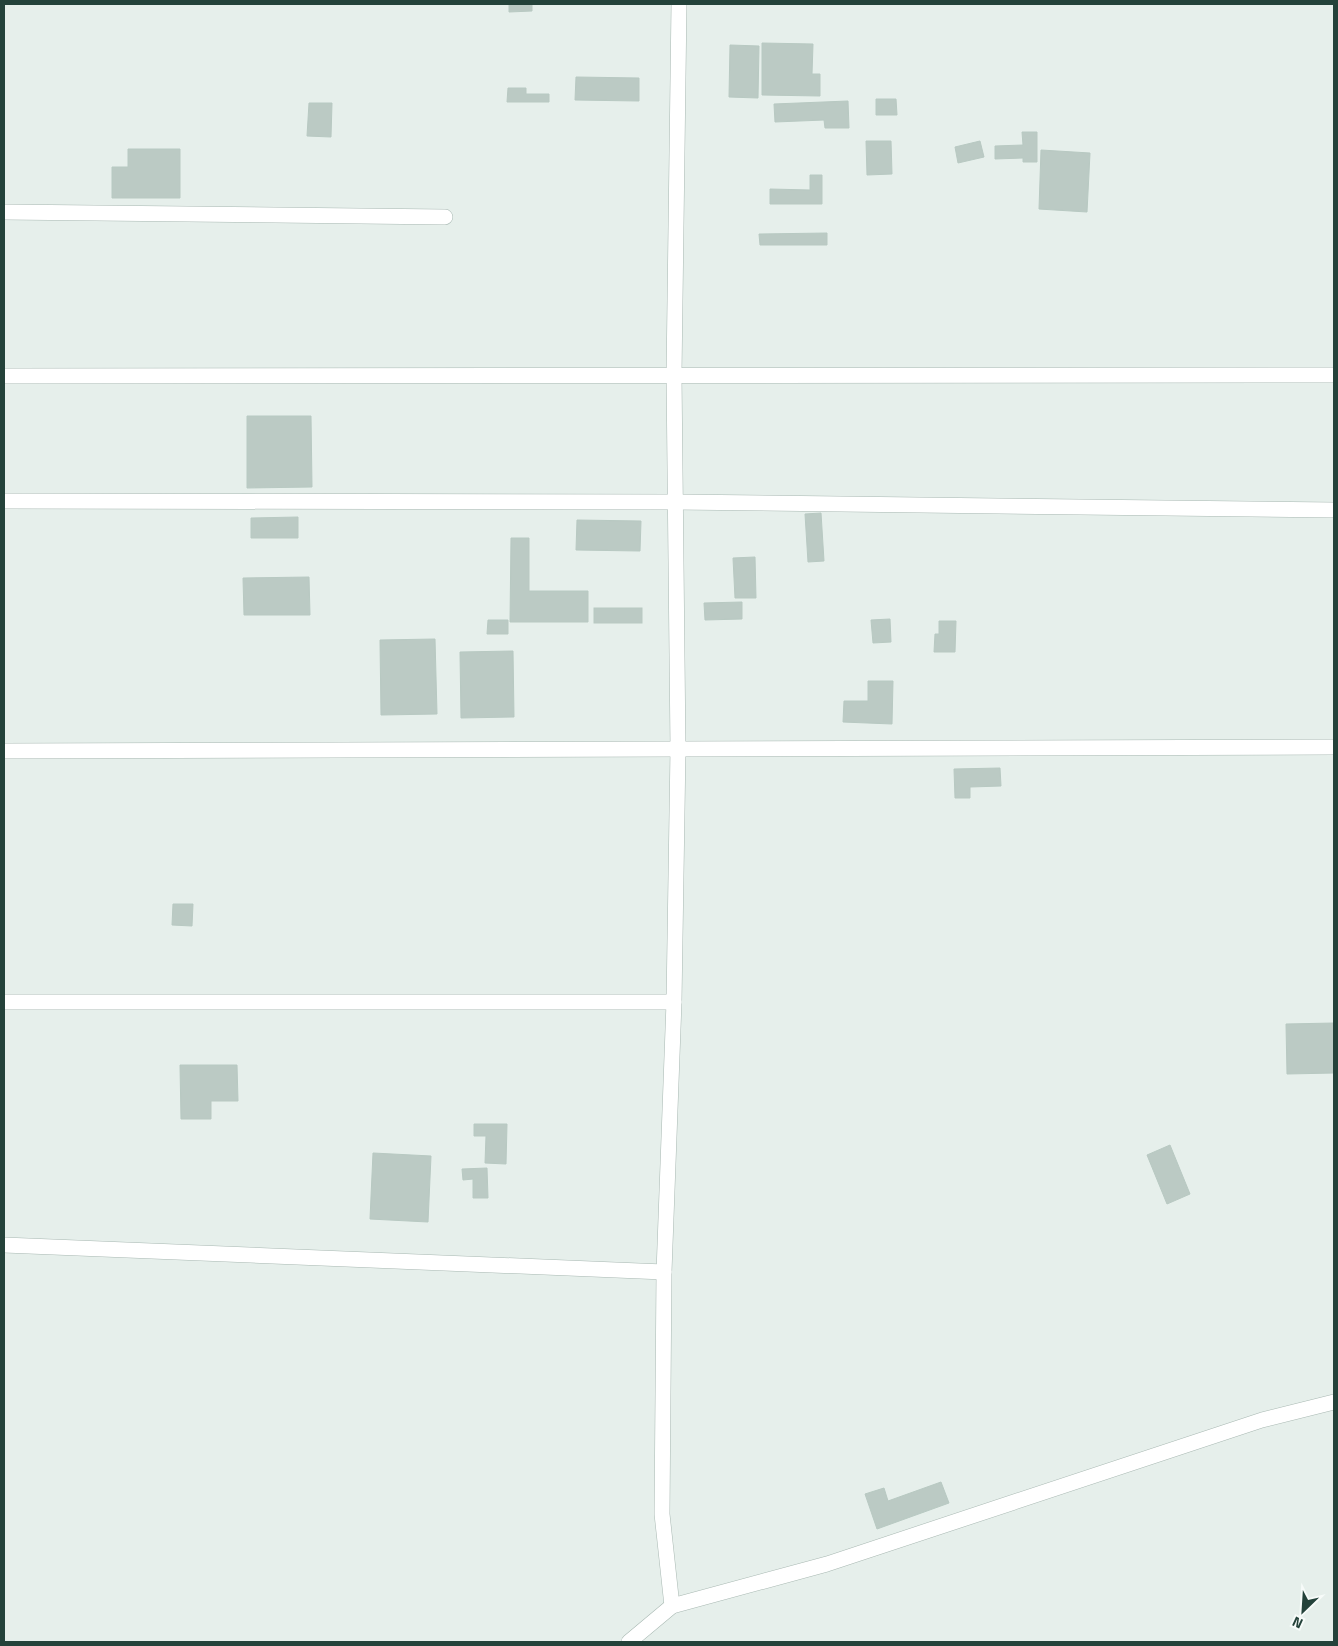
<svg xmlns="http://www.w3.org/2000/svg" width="1338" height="1646" font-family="'Titillium Web',sans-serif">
<rect width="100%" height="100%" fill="#e6efeb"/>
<g fill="#bbcac4" stroke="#b8c9c2">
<path d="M509,4H532V11L509,12Z"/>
<path d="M762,43L813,44L812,74H820V96L762,95Z"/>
<path d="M730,45L759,46L758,98L729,97Z"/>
<path d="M576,77L639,78V101L575,100Z"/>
<path d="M508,88H526V94H549V102H507Z"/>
<path d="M876,99H896L897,115H876Z"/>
<path d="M848,101L849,128H825L824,120L775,122L774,104Z"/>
<path d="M309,103H332L331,137L307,136Z"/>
<path d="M1022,132H1037V162H1023V158L995,159V146L1023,145Z"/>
<path d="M866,141H891L892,174L867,175Z"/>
<path d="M980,141L984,157L958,163L955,147Z"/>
<path d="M128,149H180V198H112V167H128Z"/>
<path d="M1041,150L1090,153L1087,212L1039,209Z"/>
<path d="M810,175H822V204H770V189L810,190Z"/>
<path d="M827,233V245H760L759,234Z"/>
<path d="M247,416H311L312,487L247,488Z"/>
<path d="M821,513L824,561L808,562L805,514Z"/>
<path d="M298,517V538H251V518Z"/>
<path d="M577,520L641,521L640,551L576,550Z"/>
<path d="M511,538H529V591H588V622H510Z"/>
<path d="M755,557L756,598H735L733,558Z"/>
<path d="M309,577L310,615H244L243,578Z"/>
<path d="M742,602V619L705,620L704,603Z"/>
<rect x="594" y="608" width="48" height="15"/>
<path d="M890,619L891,642L873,643L871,620Z"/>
<path d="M488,620H508V634H487Z"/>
<path d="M939,621H956L955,652H934L935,634H939Z"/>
<path d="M435,639L437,714L381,715L380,640Z"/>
<path d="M513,651L514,717L461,718L460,652Z"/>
<path d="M868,681H893L892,724L843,722L844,701H868Z"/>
<path d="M1000,768L1001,786L970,787V798H955L954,769Z"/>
<path d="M173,904H193L192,926L172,925Z"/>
<path d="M1334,1023V1073L1287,1074L1286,1024Z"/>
<path d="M180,1065H237L238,1101H211V1119H181Z"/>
<path d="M474,1124H507L506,1164L485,1163L486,1136H474Z"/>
<path d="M1170,1145L1190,1194L1167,1204L1147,1155Z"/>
<path d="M373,1153L431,1156L428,1222L370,1219Z"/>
<path d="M487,1168L488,1198H473V1179L463,1180L462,1169Z"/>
<path d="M941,1482L949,1503L877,1529L865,1494L884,1488L888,1501Z"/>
</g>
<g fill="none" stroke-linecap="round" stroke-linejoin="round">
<defs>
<g id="minor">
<path d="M4,212L445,217"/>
<path d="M4,376L1334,375"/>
<path d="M4,501L675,502L1334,510"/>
<path d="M4,751L1334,747"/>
<path d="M4,1002H674"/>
<path d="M4,1245L664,1272"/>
<path d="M672,1606L662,1514L664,1272L674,1002L678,749L674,375L679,4"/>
<path d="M629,1642L672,1606L827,1564L1262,1420L1334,1402"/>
</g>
</defs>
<use href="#minor" stroke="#a8b8b2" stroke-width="16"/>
<use href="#minor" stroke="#fff" stroke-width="15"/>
</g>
<rect width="1338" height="1646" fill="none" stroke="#24423a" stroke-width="10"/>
<g transform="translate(1303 1611) rotate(205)" stroke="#f7fbf9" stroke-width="4" paint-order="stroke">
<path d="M0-4L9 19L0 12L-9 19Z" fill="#24423a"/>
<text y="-8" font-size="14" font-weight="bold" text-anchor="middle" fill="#24423a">N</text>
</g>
</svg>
